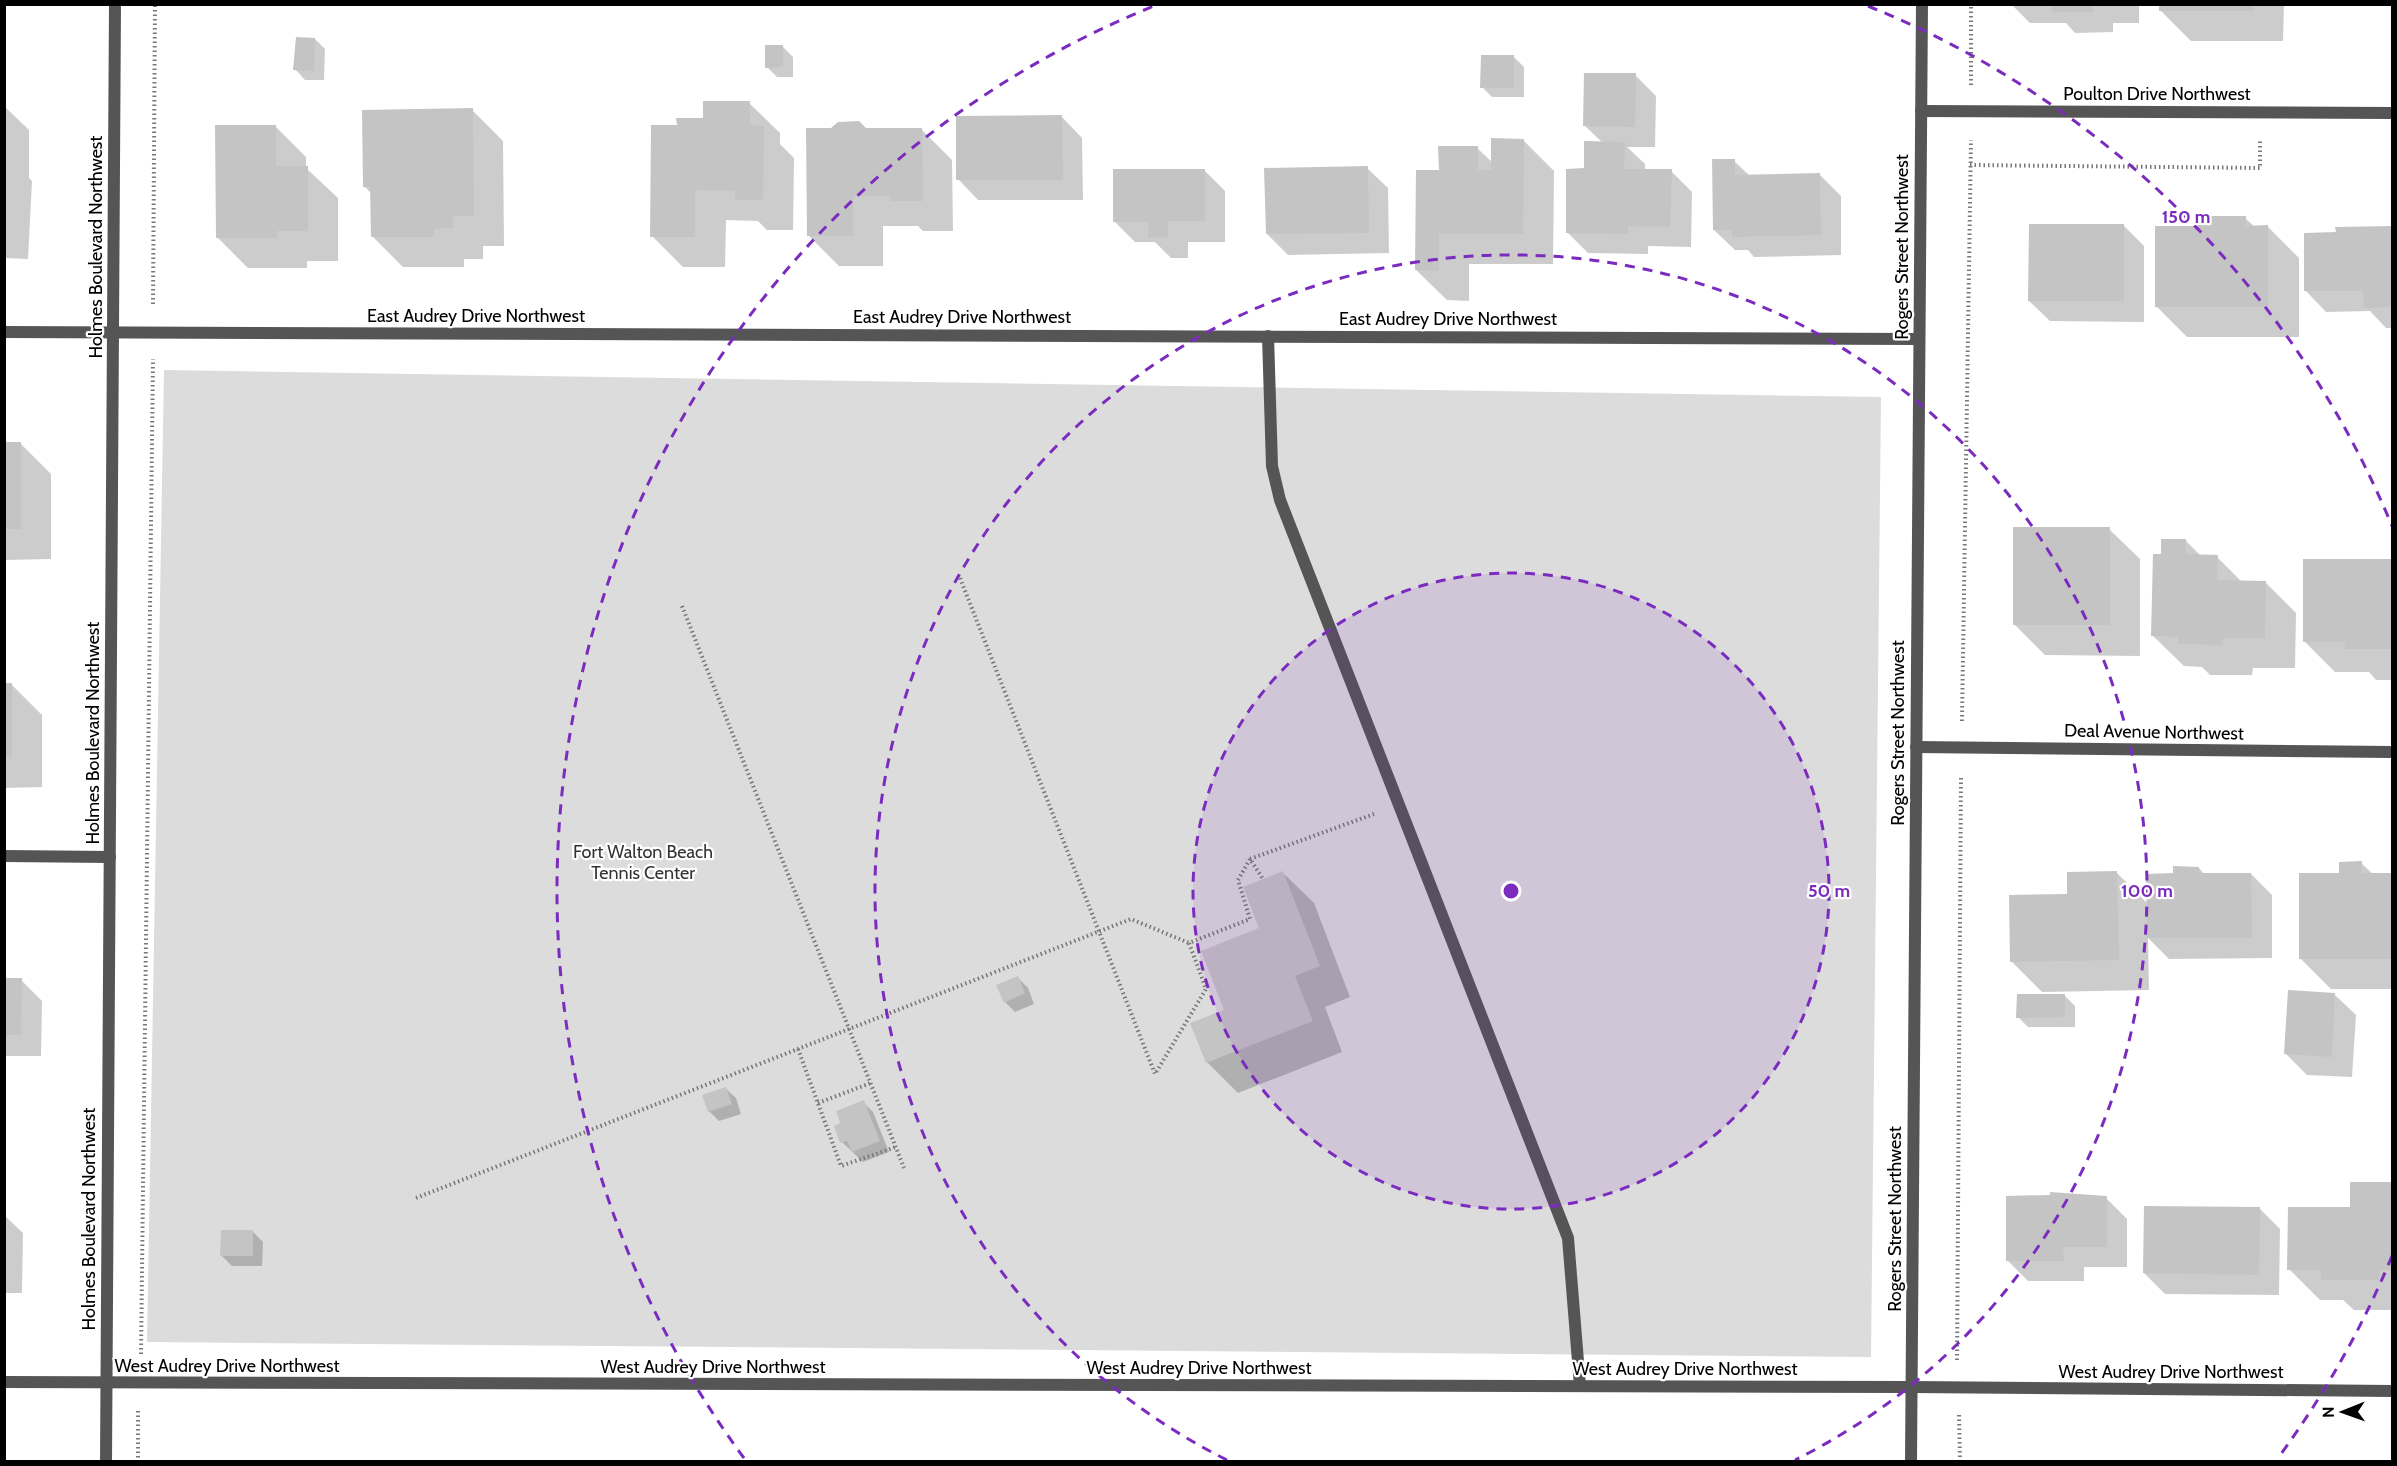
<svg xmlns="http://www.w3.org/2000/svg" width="2397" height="1466" font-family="Cabin,sans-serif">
<rect width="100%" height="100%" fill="#fff"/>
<path fill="#dcdcdc" d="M164,370L1881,397L1871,1357L147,1342Z"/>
<g fill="#0003">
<path d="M2011,4H2139V23H2113V32L2075,33L2066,23H2030Z"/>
<path d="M2160,4H2284L2283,41H2191L2160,10Z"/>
<path d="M315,39L325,49L324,80H305L295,69Z"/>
<path d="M782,46L793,57V77H777L767,67Z"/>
<path d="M1514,57L1524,67V97H1492L1482,87Z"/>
<path d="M1635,75L1656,96L1655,147H1627L1645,164V171H1671L1692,192L1691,247L1648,246V254L1588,253L1567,232L1586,170L1603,143L1585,126Z"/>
<path d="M749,103L780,133V144L794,158L793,230H767L758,221L726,220L725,267H683L652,236L705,120Z"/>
<path d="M4,106L29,130V178L32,181L28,259L4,258Z"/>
<path d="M472,110L503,141L504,246H483V259H464V267H403L373,237L372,194L365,187Z"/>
<path d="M1062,117L1082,138L1083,200H978L958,179Z"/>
<path d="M275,126L306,157V168L338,198V261H307V268H248L217,237Z"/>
<path d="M866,129H921L952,160L953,231H923L918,226H883V266H839L808,235Z"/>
<path d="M1523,140L1554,171L1553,264H1469V301L1447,300L1416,270L1440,172L1477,148L1493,163Z"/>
<path d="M1734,161L1750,176L1820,175L1841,196V255L1754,257L1748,250H1735L1714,230Z"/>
<path d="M1367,168L1388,188L1389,253L1288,255L1267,234Z"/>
<path d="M1204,170L1225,191V242H1188V258H1171L1155,242H1135L1114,221Z"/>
<path d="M2245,218L2255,227H2268L2299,258V337H2187L2156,306L2197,227Z"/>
<path d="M2123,225L2144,246V322L2050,321L2029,301Z"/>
<path d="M2337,228H2392V328H2386L2370,311L2326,312L2306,291L2337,234Z"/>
<path d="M4,443H20L51,474V559L4,560Z"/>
<path d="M2109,529L2140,559V656L2045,655L2015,625Z"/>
<path d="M2186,541L2201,556L2217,557L2242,582H2265L2296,613L2295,668H2253L2252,675H2210L2202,667L2184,666L2153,636L2162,556Z"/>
<path d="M2392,560V680H2376L2369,672H2335L2305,642V561Z"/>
<path d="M4,684H11L42,715V787L4,788Z"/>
<path d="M2361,863L2373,874H2392V989H2331L2300,958L2340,874Z"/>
<path d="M2199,868L2205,875L2251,874L2272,895V958L2169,959L2148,938L2149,990L2042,992L2011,961L2069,895L2117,873L2148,904L2175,875Z"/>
<path d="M1283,873L1314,903L1350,997L1325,1007L1342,1052L1238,1093L1207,1062Z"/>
<path d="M1018,978L1028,988L1034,1004L1015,1012L1005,1002Z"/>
<path d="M4,980H21L42,1001L41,1056H4Z"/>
<path d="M2335,995L2356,1015L2352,1077L2307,1075L2286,1054Z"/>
<path d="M2065,996L2075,1006V1027H2028L2018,1017Z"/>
<path d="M725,1088L736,1098L741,1114L719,1121L709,1111Z"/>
<path d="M863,1102L873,1112L889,1152L863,1162L842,1142V1124Z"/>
<path d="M2390,1184L2392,1186V1310H2354L2343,1300H2320L2289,1269L2351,1209Z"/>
<path d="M2106,1198L2127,1219V1267H2084V1281H2028L2007,1260Z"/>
<path d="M2260,1209L2280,1229L2279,1295L2165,1294L2144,1273Z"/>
<path d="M4,1215L23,1233L22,1293H4Z"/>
<path d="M252,1231L263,1242L262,1266H232L222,1256Z"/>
</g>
<g fill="#c4c4c4">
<rect x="2159" y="4" width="94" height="7"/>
<path d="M2052,5H2092L2093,12H2052Z"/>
<path d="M296,37L315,38L314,71L293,70Z"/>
<path d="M765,45H783V67L765,68Z"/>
<path d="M1481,55H1514V88H1480Z"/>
<path d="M1584,73H1636L1635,127L1583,126Z"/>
<path d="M703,101H750V125L764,126L763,200H735V191L695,190V237H650L651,125H677L676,118H703Z"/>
<path d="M473,108L474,216H453V228L434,229V237H371L370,187H363L362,110Z"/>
<path d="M1062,115L1063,180H956V116Z"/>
<path d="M859,121L866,128H922L923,201H891V196H853V236H807L806,128H831L838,122Z"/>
<path d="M215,125H276V166H308V231H277V238H216Z"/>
<path d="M1491,138L1524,139L1523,234H1439V271L1415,270L1416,170H1439L1438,146H1478V170H1491Z"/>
<path d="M1584,141L1625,142L1624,169H1672L1670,227L1628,226V234L1566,233V169L1584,168Z"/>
<path d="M1712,159H1735V175L1820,173L1821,235L1732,237V230H1713Z"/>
<path d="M1368,166L1369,233L1266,234L1264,168Z"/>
<path d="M1113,169H1205V221H1168V237L1148,238L1149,222H1113Z"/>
<path d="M2196,216H2246V226L2268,225V307H2155V226H2196Z"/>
<path d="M2029,224H2124V301H2028Z"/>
<path d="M2392,226V307L2364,308L2363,291H2304V233L2336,232L2335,227Z"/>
<rect x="4" y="442" width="17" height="87"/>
<rect x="2013" y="527" width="97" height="98"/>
<path d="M2161,539H2186V554L2218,555L2217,580L2266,581L2265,638H2223L2222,645L2178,644V637L2151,636L2153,554H2161Z"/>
<path d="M2303,559H2392V649H2344L2345,642H2303Z"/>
<rect x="4" y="683" width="8" height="74"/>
<path d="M2362,861V873H2392V959H2299V873H2339V862Z"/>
<path d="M2173,866L2199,867V873H2251L2252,938H2147L2146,874L2173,873Z"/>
<path d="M1283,871L1320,966L1295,976L1313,1021L1206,1063L1190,1023L1224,1010L1201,951L1259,928L1243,887Z"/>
<path d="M2117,871L2119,960L2010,962L2009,895L2067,894V872Z"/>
<path d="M1018,976L1025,993L1004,1003L996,985Z"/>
<path d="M4,978H22L21,1035H4Z"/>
<path d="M2288,990L2335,993L2332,1057L2284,1054Z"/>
<path d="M2017,994H2065V1017L2016,1018Z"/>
<path d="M726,1087L732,1104L708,1112L702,1095Z"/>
<path d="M864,1100L880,1141L852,1152L847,1141L840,1143L834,1126L840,1123L836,1111Z"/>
<path d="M2350,1182H2391L2392,1270H2379V1280H2321V1270H2287L2288,1207H2350Z"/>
<path d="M2050,1192L2107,1196V1247H2063L2064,1261H2006V1196L2050,1195Z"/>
<path d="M2144,1206L2260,1207L2259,1275L2143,1273Z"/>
<path d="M221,1230H253V1256H220Z"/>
</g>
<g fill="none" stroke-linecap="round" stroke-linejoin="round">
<g stroke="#777" stroke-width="4" stroke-dasharray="1.5 3" stroke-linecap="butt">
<path d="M1971,85V4"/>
<path d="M1970,165L2260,168V139"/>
<path d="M153,304L155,4"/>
<path d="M960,578L1155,1074L1206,989L1189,943L1250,919L1238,880L1250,859L1263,879"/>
<path d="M682,606L904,1168"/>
<path d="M1962,721L1971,140"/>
<path d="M1250,859L1374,814"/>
<path d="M798,1049L841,1166L896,1147"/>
<path d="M818,1103L871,1083"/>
<path d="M416,1198L1131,919L1189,943"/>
<path d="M141,1354L153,359"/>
<path d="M1957,1360L1961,776"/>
<path d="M1959,1415L1960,1462"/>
<path d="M138,1462V1409"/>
</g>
<path stroke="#555" stroke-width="12" d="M1268,336L1272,466L1280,500L1568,1238L1580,1386"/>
<g stroke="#555" stroke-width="12">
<path d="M1921,111L2392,113"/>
<path d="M4,332L1919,339"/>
<path d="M1916,747L2392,752"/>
<path d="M4,856L110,857"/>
<path d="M4,1382L1911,1387L2392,1391"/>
<path d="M1911,1462L1922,4"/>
</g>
<path stroke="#555" stroke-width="12" d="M106,1462L115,4"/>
</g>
<circle cx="1511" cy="891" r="318" fill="#7b2cbf" fill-opacity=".12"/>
<g fill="none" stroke="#7b2cbf" stroke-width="3" stroke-dasharray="10 8">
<circle cx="1511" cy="891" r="318"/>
<path d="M1227 1460A636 636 0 1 1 1795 1460"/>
<path d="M2392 1256A954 954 0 0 1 2278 1458M744 1458A954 954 0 0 1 1154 6M1868 6A954 954 0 0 1 2392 526"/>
</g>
<g text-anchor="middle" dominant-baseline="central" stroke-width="4.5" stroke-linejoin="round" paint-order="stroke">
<g font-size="18" fill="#000" stroke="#fff">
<text x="2157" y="94">Poulton Drive Northwest</text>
<text transform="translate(96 247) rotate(-90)">Holmes Boulevard Northwest</text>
<text transform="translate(1902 247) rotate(-90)">Rogers Street Northwest</text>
<text x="476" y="316">East Audrey Drive Northwest</text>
<text x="962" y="317">East Audrey Drive Northwest</text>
<text x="1448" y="319">East Audrey Drive Northwest</text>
<text transform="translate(2154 732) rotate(1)">Deal Avenue Northwest</text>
<text transform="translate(93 733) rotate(-90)">Holmes Boulevard Northwest</text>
<text transform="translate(1898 733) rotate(-90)">Rogers Street Northwest</text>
<text transform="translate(89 1219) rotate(-90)">Holmes Boulevard Northwest</text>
<text transform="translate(1895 1219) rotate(-90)">Rogers Street Northwest</text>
<text x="227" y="1366">West Audrey Drive Northwest</text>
<text x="713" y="1367">West Audrey Drive Northwest</text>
<text x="1199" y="1368">West Audrey Drive Northwest</text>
<text x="1685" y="1369">West Audrey Drive Northwest</text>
<text x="2171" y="1372">West Audrey Drive Northwest</text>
</g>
<g font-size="18" fill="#333" stroke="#fff">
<text x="643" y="852">Fort Walton Beach<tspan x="643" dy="21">Tennis Center</tspan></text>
</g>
</g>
<circle cx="1511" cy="891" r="9" fill="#7b2cbf" stroke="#fff" stroke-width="3"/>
<g font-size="18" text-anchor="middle" font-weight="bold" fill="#7b2cbf" stroke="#fff" stroke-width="4.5" stroke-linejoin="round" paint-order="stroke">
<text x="2186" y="223">150 m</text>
<text x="1829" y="897">50 m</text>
<text x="2147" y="897">100 m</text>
</g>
<rect width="2397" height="1466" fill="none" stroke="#000000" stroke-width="12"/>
<g transform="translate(2343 1412) rotate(269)" stroke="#ffffff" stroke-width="4.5" paint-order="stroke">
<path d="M0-4.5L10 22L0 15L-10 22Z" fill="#000000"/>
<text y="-9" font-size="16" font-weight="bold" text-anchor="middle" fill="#000000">N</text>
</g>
</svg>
